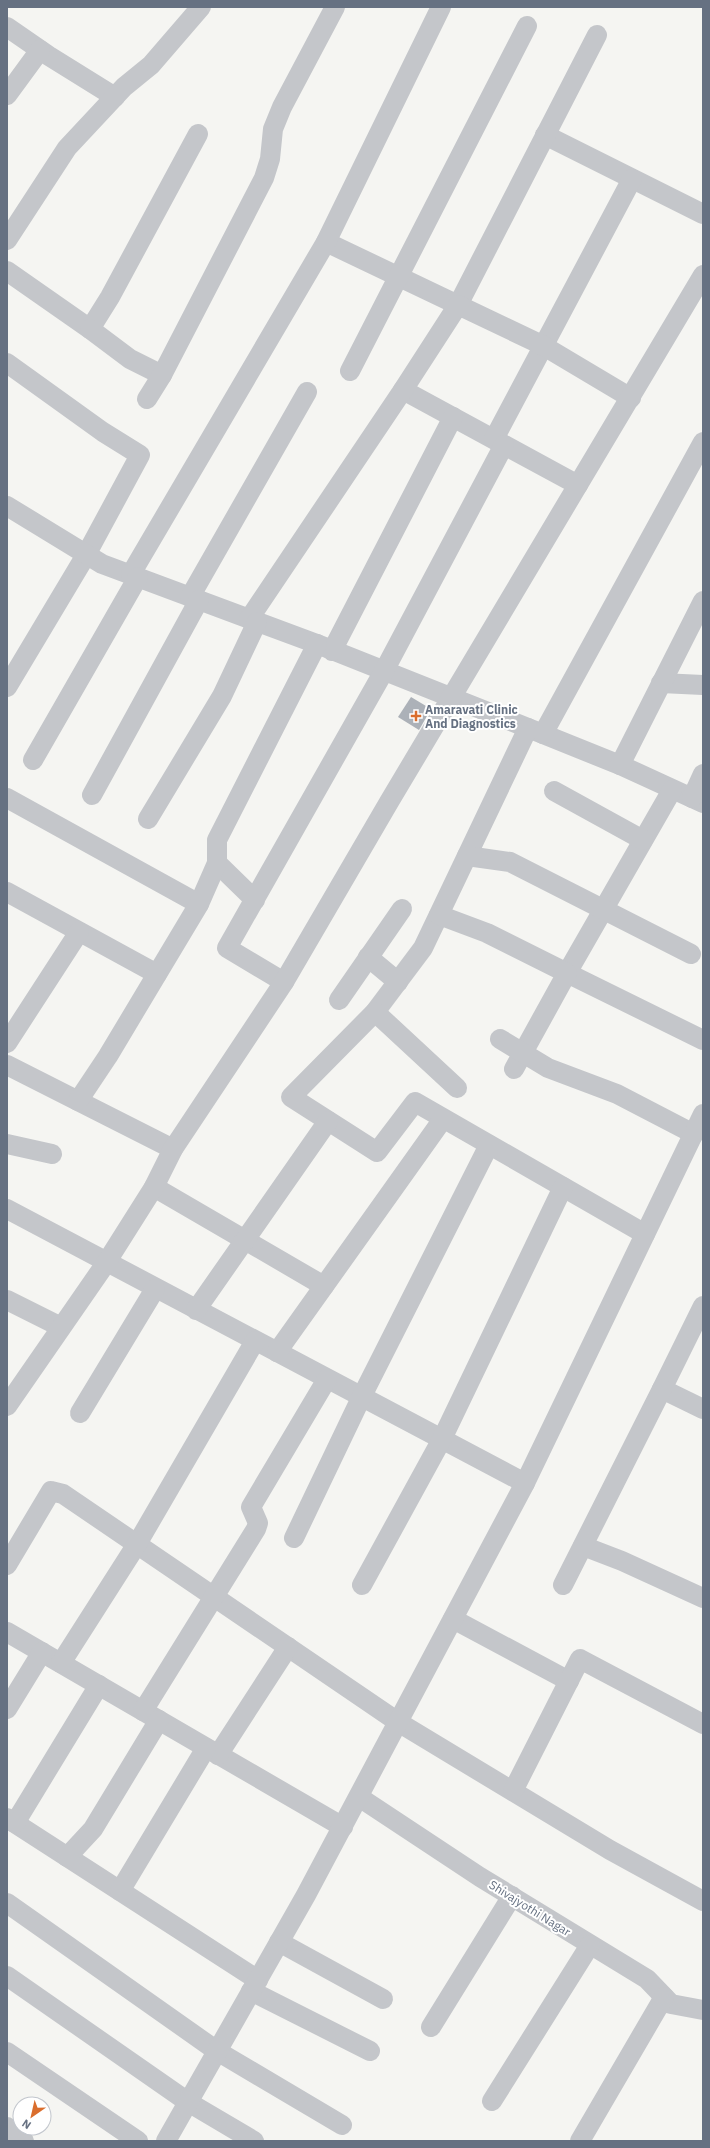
<svg xmlns="http://www.w3.org/2000/svg" width="710" height="2148" font-family="'IBM Plex Sans',sans-serif">
<rect width="100%" height="100%" fill="#f5f5f2"/>
<path fill="#acb1b8" d="M411,697L431,709L419,730L398,717Z"/>
<g fill="none" stroke-linecap="round" stroke-linejoin="round">
<g stroke="#c4c6ca" stroke-width="20">
<path d="M7,27L49,56L115,97"/>
<path d="M7,95L40,50"/>
<path d="M545,135L703,214"/>
<path d="M7,240L67,148L124,87L151,65L201,7"/>
<path d="M326,242L458,305L597,35"/>
<path d="M7,271L90,329L110,297L198,134"/>
<path d="M90,329L130,359L162,375"/>
<path d="M7,363L103,432L140,455L86,555L7,687"/>
<path d="M350,371L527,26"/>
<path d="M403,390L578,485"/>
<path d="M147,399L162,375L264,178L270,159L273,129L282,107L335,7"/>
<path d="M494,439L632,179"/>
<path d="M7,506L102,564L317,644L543,734L620,765L703,803"/>
<path d="M131,574L326,242L441,7"/>
<path d="M190,597L307,392"/>
<path d="M249,619L403,390L458,305L542,345L631,398"/>
<path d="M332,651L453,417"/>
<path d="M661,683L703,685"/>
<path d="M528,728L423,948L375,1012L291,1097L377,1152L415,1102L645,1234"/>
<path d="M543,734L703,442"/>
<path d="M33,760L138,577"/>
<path d="M620,765L703,601"/>
<path d="M672,790L567,973L703,1040"/>
<path d="M554,791L643,840"/>
<path d="M92,795L199,600"/>
<path d="M7,798L199,904"/>
<path d="M692,798L703,774"/>
<path d="M148,819L222,696L257,622"/>
<path d="M467,856L510,862L691,954"/>
<path d="M217,863L255,900"/>
<path d="M7,892L157,974"/>
<path d="M439,915L487,933L567,973L514,1069"/>
<path d="M368,957L398,982"/>
<path d="M284,982L227,948L384,671L504,445"/>
<path d="M339,1000L402,909"/>
<path d="M375,1012L457,1088"/>
<path d="M500,1039L548,1068L617,1094L694,1134"/>
<path d="M7,1043L79,932"/>
<path d="M7,1065L173,1149"/>
<path d="M78,1101L108,1056L199,904L217,863V840L317,644"/>
<path d="M7,1144L52,1154"/>
<path d="M154,1187L324,1286"/>
<path d="M7,1209L525,1483"/>
<path d="M7,1300L61,1327"/>
<path d="M703,1306L662,1389L703,1409"/>
<path d="M196,1310L328,1121"/>
<path d="M277,1352L443,1119"/>
<path d="M7,1406L106,1263L154,1187L173,1149L284,982L389,802L703,275"/>
<path d="M80,1413L155,1289"/>
<path d="M294,1538L361,1398L489,1145"/>
<path d="M583,1546L622,1561L703,1598"/>
<path d="M7,1565L51,1491L63,1494L398,1722L610,1850L703,1901"/>
<path d="M362,1585L442,1439L563,1187"/>
<path d="M563,1585L662,1389"/>
<path d="M453,1619L569,1681"/>
<path d="M7,1632L343,1827"/>
<path d="M61,1663L137,1544L255,1341"/>
<path d="M7,1709L42,1652"/>
<path d="M143,1711L256,1529L258,1523L251,1507L327,1379"/>
<path d="M218,1755L288,1647"/>
<path d="M513,1791L580,1659L703,1724"/>
<path d="M359,1797L480,1877L647,1979L671,2004L703,2010"/>
<path d="M7,1818L258,1980"/>
<path d="M15,1823L99,1685"/>
<path d="M67,1857L93,1829L159,1720"/>
<path d="M120,1891L206,1748"/>
<path d="M7,1903L217,2051L342,2125"/>
<path d="M279,1942L383,1999"/>
<path d="M7,1976L188,2102L254,2141"/>
<path d="M251,1991L370,2051"/>
<path d="M431,2027L512,1896"/>
<path d="M7,2052L138,2141"/>
<path d="M492,2101L590,1945"/>
<path d="M7,2127L24,2141"/>
<path d="M166,2141L306,1895L525,1483L703,1114"/>
<path d="M580,2141L664,1997"/>
</g>
</g>
<path fill="#da6e2d" stroke="#fff" stroke-width="1.5" d="M414 710h4v4h4v4h-4v4h-4v-4h-4v-4h4z"/>
<g text-anchor="middle" dominant-baseline="central" stroke-width="4" stroke-linejoin="round" paint-order="stroke">
<g font-size="12" font-weight="bold" fill="#667182" stroke="#fff" text-anchor="start">
<text x="425" y="709">Amaravati Clinic<tspan x="425" dy="14">And Diagnostics</tspan></text>
</g>
<g font-size="12" fill="#667182" stroke="#fff">
<text transform="translate(530 1908) rotate(32)">Shivajyothi Nagar</text>
</g>
</g>
<rect width="710" height="2148" fill="none" stroke="#667182" stroke-width="16"/>
<g transform="translate(32 2116) rotate(214)"><circle r="19" fill="#ffffff" stroke="#c2c6cd"/>
<path d="M0-3L7 15L0 10L-7 15Z" fill="#da6e2d"/>
<text y="-6" font-size="11" font-weight="bold" text-anchor="middle" fill="#667182">N</text>
</g>
</svg>
